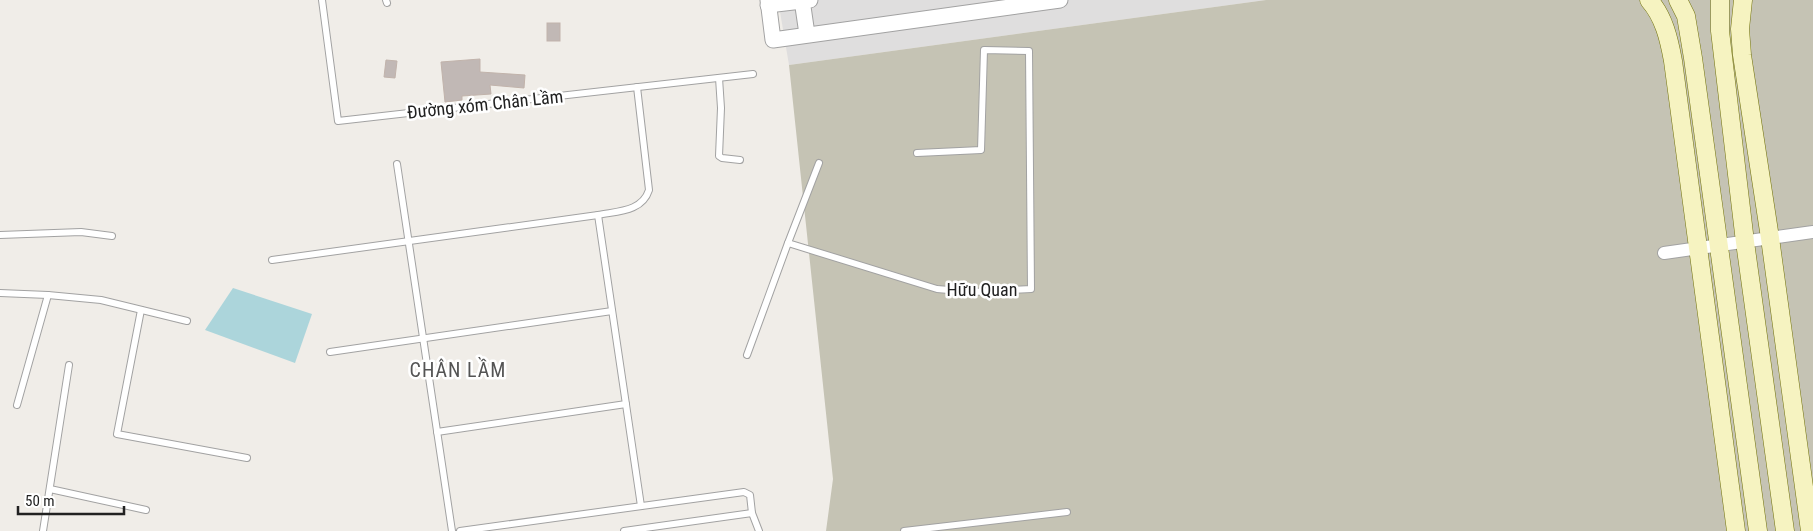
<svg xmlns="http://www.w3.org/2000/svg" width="1813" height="531" font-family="'Roboto Condensed',sans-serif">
<rect width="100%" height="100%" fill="#f0ede8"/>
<path fill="#dfdede" d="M778,0H1266L789,65Z"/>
<path fill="#c5c3b4" d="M1266,0H1813V531H826L833,479L789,65Z"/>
<path fill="#acd5db" d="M233,288L312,314L295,363L205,330Z"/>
<g fill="#c1b8b5" stroke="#c1b3ab">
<rect x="547" y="23" width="13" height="18"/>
<path d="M480,59V72L525,75L524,88L490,85L491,94L462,96V100L445,102L441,62Z"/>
<path d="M386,60L397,61L395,78L384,77Z"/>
</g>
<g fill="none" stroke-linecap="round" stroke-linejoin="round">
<defs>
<g id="service">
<path d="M322,0L338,121L753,74"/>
<path d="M386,0L387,3"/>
<path d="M719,78L721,108L719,156L722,158L740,160"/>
<path d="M819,163L788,243L937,289L973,292L1031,289L1029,51L984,50L981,150L917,153"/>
<path d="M397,164L452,531"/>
<path d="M598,215L641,506"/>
<path d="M0,235L81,232L112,236"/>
<path d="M272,260L598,215C617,211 642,212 649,190L637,87"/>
<path d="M0,293L48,295L101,300L187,321"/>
<path d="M141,310L117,434L247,458"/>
<path d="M330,352L612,311"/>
<path d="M747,355L788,243"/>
<path d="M17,405L48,295"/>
<path d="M437,432L626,404"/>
<path d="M50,489L146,510"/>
<path d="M43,531L69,365"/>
<path d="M460,531L744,492L750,495L752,513L759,531"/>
<path d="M624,531L752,513"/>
<path d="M904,531L1067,512"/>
</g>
<path id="minor" d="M1664,253L1813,232"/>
<g id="tertiary">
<path d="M768,0L773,40L1060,0"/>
<path d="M802,0L807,34"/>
<path d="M768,5L810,0"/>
</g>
<g id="secondary">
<path d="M1649,0C1664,17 1669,39 1673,61L1736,531"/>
<path d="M1678,0L1686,16L1693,58L1758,531"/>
<path d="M1720,0V31L1745,242L1785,531"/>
<path d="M1743,0L1740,29L1742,55L1770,238L1810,531"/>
</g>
</defs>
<use href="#service" stroke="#a2a2a2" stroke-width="8"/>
<use href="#minor" stroke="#a2a2a2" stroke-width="14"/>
<use href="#tertiary" stroke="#a2a2a2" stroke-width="17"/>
<use href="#secondary" stroke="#73730c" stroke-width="19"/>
<use href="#service" stroke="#fff" stroke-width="6"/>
<use href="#minor" stroke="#fff" stroke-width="12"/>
<use href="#tertiary" stroke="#fff" stroke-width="15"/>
<use href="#secondary" stroke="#f6f3c1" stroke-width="18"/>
</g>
<g text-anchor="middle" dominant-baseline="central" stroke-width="5" stroke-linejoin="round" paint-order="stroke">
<g font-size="18" fill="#212121" stroke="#fff">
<text transform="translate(485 104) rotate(-6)">Đường xóm Chân Lầm</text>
<text x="982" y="289">Hữu Quan</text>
</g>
<g font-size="20" letter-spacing="1" fill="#545454" stroke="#fff">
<text x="458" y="370">CHÂN LẦM</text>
</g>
</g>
<path d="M18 506v8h106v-8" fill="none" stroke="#212121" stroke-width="2.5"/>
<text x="25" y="506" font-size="15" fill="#212121" stroke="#ffffff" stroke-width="4" paint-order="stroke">50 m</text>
</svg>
